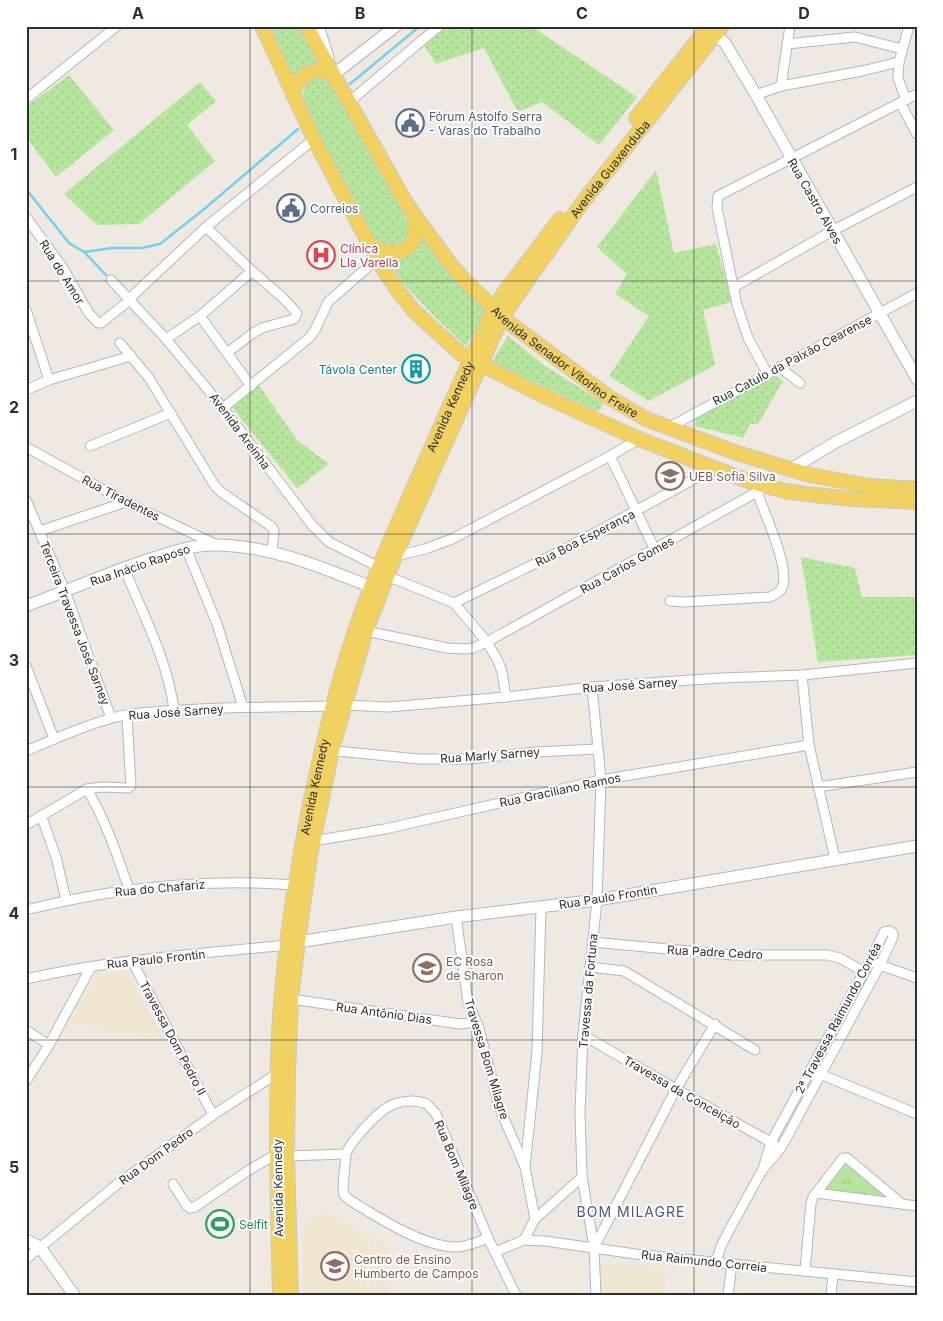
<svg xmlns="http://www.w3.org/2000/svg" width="943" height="1321" font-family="Inter,sans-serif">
<defs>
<pattern id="grass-dots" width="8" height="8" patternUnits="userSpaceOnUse" patternTransform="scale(1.25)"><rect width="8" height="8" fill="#b6e59e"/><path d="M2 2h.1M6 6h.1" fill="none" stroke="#9dc588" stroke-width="1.8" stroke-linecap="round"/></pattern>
<pattern id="park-tufts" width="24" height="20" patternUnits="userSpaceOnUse" patternTransform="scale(1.25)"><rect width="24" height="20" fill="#b6e59e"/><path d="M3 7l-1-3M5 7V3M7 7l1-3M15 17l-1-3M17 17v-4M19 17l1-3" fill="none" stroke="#9dc588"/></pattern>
</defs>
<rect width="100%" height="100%" fill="#efe9e1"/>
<g fill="#f0e6d1">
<path d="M127,970L164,1040L70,1023L98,976Z"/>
<path d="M326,1212L368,1237L366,1295H303V1223Z"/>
<path d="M370,1235L387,1246V1295H369Z"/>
<path d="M606,1264L667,1268L665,1295H598L599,1268L601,1265Z"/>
</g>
<g fill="url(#grass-dots)">
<path d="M271,26H299L321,66L295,80Z"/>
<path d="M448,26H531L637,97L599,145L542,102L518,112L484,48L436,64L424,46Z"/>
<path d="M69,75L114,130L56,177L26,137V107Z"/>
<path d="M315,76L329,79L381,175L405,214L410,228L407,244L389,247L371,236L304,103C302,90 304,83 315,76Z"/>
<path d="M200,82L216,101L187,125L215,161L139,224L97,225L64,194Z"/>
<path d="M656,170L674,253L716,244L732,302L703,310L715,365L649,401L609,376L649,316L615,294L627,274L597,247Z"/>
<path d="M421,235L454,276L486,312L466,346L432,314L402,282L387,257Z"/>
<path d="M508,336L545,366L601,401L603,404L601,409L596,411L492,362Z"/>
<path d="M774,375L783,381L758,424H750L743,438L695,426L696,418Z"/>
<path d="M258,384L297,440L329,464L297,488L232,407Z"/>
<path d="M801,557L855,568L862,597H917V655L818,662Z"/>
</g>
<path fill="url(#park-tufts)" d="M845,1159L892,1199L823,1189Z"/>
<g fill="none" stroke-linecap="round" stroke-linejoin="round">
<g stroke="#75cff0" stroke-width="2.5">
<path d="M350,84L420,26"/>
<path d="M26,189L69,243L84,252L106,275"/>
<path d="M84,252L112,248H142L160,244L203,210L298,129"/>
</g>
<defs>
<g id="street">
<path d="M787,44L855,37L902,49"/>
<path d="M781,86L862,71L899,62"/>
<path d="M756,95L781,86L790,26"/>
<path d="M26,99L117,26"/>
<path d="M906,100L898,78L899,62L909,26"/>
<path d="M349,102L439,26"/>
<path d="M900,103L917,134"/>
<path d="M26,217L63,268L88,312L98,323H101L130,300"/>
<path d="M206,227L252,271L283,298L297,313L294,319L262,328L253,333L227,353"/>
<path d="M111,280L166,339L223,408L312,525L329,542L379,567"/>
<path d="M734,287L832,231L917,187"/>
<path d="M129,299L206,227L314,139"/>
<path d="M26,310L49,380"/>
<path d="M200,316L251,386"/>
<path d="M166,339L200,316L252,271"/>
<path d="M120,343L149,378L215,486L221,492L272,527L274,532L272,551"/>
<path d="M779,367L800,383"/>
<path d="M767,373L748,338L737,305L717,208L718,196L917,94"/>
<path d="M26,390L49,380L131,356"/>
<path d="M223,408L309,338L315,330L328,302L377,259"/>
<path d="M668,428L917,293"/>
<path d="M90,446L171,413"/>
<path d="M26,447L126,502L217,545"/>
<path d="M610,456L655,550"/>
<path d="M26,500L65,591L111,718"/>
<path d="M40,531L126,502"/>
<path d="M186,548L217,624L243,707"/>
<path d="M395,556L425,549L452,539L610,456L639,439"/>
<path d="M124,568C143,614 168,661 174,710"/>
<path d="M387,576L454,603L487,642L498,661L502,672L506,697"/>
<path d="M670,601L684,602L770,597C775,594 780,593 782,588C791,569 764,512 757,492"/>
<path d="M454,603L563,550L713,469"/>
<path d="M366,631L447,648L465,649L473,648L487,642L766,487"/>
<path d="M26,666L54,739"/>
<path d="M802,675L809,745L835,859"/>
<path d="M592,687L601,780L597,900L583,1035L580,1112L582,1177L594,1247L596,1295"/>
<path d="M344,705L389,707L506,697L592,687L720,678L802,675L917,663"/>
<path d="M327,750L418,759H470L535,752L598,749"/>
<path d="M26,751C54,739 83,726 112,718C140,711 171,711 199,709C244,707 288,707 333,706"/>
<path d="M818,787L917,772"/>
<path d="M87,789C106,821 117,855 129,889"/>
<path d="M41,815L56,857L66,900"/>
<path d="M26,825L87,789L102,787L128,788L131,786L127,716"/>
<path d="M313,841L385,829L601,780L809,745"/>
<path d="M26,910C114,888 205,878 295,885"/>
<path d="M456,917L468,1002L479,1028L499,1107L525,1167"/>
<path d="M592,942L733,955H827L840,958L864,972"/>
<path d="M132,961L213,1115"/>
<path d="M874,963L917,978"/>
<path d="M590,967L624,971L755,1050"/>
<path d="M26,979C112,959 200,954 287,945"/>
<path d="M291,999L460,1024L476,1022"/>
<path d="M26,1030L49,1045"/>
<path d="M583,1035L676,1089L774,1144"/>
<path d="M815,1072L917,1114"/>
<path d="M26,1081L49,1045L91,967"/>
<path d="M346,1154L343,1186L344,1195C350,1201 359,1206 366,1210C390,1225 429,1248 458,1247C469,1246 478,1242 488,1238"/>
<path d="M287,1156L346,1154C351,1141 379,1110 392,1105C403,1100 417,1100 427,1104L436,1114L488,1238L516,1295"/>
<path d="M173,1184L187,1206L190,1208L195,1207L249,1170L277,1154"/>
<path d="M816,1193L917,1206"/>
<path d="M535,1219L525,1167L537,1052L541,907"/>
<path d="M524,1240L535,1219L582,1177"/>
<path d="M595,1246L676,1089L715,1024"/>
<path d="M495,1252L524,1240L545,1241L635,1254L732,1264L917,1282"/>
<path d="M26,1259L115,1186L213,1115L278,1073"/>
<path d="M716,1263L721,1246L733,1223L763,1169L771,1142L870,961L884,932L890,931L893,933V937L880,965L781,1148L763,1169"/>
<path d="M805,1271L811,1203L813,1197L843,1158H847L902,1204"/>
<path d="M728,1295L732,1264"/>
<path d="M831,1295L833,1274"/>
</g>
<g id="secondary">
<path d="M318,26L328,58"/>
<path d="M709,30L725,43L756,95L917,379"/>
<path d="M333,75L396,26"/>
<path d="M791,469L836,442L917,401"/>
<path d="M26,606C66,591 106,574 147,560C170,553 193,544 217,545C272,546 321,567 371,587"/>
<path d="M298,942L456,917L597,900L917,846"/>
<path d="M26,1240L40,1247L74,1295"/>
</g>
<g id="primary">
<path d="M262,26L314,139L377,259L398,291L414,311L461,354L544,396L639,439L745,480L785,491L806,494L853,499L917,502"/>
<path id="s1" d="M306,26L406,203L448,261L464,280L512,325L610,398L648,420L662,425L737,453L810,475L870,486L917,489"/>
<path d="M293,95C297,75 315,65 333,75"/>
<path d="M636,118L709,26"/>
<path d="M369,244C397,261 422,251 414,216"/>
<path id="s2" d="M280,1295C278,1208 275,1120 279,1033C283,956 295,879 310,804C322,747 335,690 354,634C371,582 394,533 416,482C442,424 467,366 494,309L504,293L560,219"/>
<path id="s3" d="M291,1295L287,1156L288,1073L291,999L298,942L310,857L332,750L366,631L395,556L502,317L582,203L722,26"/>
</g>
</defs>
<use href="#street" stroke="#b4b7c1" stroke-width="11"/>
<use href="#secondary" stroke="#b4b7c1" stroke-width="13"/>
<use href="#primary" stroke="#c9c9c9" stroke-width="16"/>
<use href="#street" stroke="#fff" stroke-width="9"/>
<use href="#secondary" stroke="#fff" stroke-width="11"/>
<use href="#primary" stroke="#f2d163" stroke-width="14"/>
</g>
<path fill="none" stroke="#2e2e2e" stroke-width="1" stroke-opacity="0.55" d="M250,26V1295M472,26V1295M694,26V1295M26,281H917M26,534H917M26,787H917M26,1040H917"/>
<defs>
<symbol id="civic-ring" viewBox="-11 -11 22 22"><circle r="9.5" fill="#fff" stroke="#5c6f8a" stroke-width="1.5"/><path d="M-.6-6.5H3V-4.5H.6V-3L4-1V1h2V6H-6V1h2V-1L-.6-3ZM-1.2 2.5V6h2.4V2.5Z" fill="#5c6f8a"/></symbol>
<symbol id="hospital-ring" viewBox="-11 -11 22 22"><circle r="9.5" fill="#fff" stroke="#e0444e" stroke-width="1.5"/><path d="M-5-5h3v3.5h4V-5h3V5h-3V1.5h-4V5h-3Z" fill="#e0444e"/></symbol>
<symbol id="building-ring" viewBox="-11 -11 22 22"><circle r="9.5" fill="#fff" stroke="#0f9aa8" stroke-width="1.5"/><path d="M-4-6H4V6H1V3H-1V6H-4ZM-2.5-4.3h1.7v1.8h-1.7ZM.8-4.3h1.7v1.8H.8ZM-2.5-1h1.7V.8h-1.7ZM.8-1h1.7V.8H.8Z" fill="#0f9aa8"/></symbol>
<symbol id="school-ring" viewBox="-11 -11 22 22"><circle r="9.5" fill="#fff" stroke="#8d6e63" stroke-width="1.5"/><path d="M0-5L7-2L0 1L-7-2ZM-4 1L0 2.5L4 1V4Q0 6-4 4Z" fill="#8d6e63"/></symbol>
<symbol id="stadium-ring" viewBox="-11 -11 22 22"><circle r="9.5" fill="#fff" stroke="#2e9e5b" stroke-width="1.5"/><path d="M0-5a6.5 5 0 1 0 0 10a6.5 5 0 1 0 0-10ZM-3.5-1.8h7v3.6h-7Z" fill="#2e9e5b"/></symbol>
</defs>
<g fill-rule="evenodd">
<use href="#civic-ring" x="394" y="107" width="32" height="32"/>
<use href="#civic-ring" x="275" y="192" width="32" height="32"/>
<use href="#hospital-ring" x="305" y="239" width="32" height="32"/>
<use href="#building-ring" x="400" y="353" width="32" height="32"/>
<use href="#school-ring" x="654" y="460" width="32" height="32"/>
<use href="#school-ring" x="411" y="952" width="32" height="32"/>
<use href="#stadium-ring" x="204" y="1208" width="32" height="32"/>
<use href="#school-ring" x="319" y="1250" width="32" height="32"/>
</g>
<g text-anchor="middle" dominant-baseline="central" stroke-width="4" stroke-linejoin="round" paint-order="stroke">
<g font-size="12" fill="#4e5e75" stroke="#fff" text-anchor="start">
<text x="429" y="116">Fórum Astolfo Serra<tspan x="429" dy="14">- Varas do Trabalho</tspan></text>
<text x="310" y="208">Correios</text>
</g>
<g font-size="12" fill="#2e2e2e" stroke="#fff">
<text stroke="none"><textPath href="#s3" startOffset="1198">Avenida Guaxenduba</textPath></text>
<text transform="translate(815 201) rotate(60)">Rua Castro Alves</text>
<text transform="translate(62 272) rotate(58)">Rua do Amor</text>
<text stroke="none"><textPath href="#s1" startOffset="430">Avenida Senador Vitorino Freire</textPath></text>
<text transform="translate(792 360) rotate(-28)">Rua Catulo da Paixão Cearense</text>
<text stroke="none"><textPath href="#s2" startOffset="916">Avenida Kennedy</textPath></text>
<text transform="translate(240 431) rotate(53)">Avenida Areinha</text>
<text transform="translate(121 498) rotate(27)">Rua Tiradentes</text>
<text transform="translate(585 538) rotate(-27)">Rua Boa Esperança</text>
<text transform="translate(140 565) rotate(-19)">Rua Inácio Raposo</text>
<text transform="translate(627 565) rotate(-29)">Rua Carlos Gomes</text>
<text transform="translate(75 623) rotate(69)">Terceira Travessa José Sarney</text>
<text transform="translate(630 685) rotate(-4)">Rua José Sarney</text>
<text transform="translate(176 712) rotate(-4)">Rua José Sarney</text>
<text transform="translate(490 755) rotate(-4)">Rua Marly Sarney</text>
<text stroke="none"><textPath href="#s2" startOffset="511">Avenida Kennedy</textPath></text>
<text transform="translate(560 790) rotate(-12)">Rua Graciliano Ramos</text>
<text transform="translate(160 888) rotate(-5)">Rua do Chafariz</text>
<text transform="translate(608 897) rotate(-9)">Rua Paulo Frontin</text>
<text transform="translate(715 952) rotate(3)">Rua Padre Cedro</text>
<text transform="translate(156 959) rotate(-6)">Rua Paulo Frontin</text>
<text transform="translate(588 991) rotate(-85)">Travessa da Fortuna</text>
<text transform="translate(384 1013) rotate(8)">Rua Antônio Dias</text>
<text transform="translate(838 1018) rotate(-62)">2ª Travessa Raimundo Corrêa</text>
<text transform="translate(173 1038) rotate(62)">Travessa Dom Pedro II</text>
<text transform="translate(487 1059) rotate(73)">Travessa Bom Milagre</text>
<text transform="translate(682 1092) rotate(30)">Travessa da Conceição</text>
<text transform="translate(156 1156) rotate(-36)">Rua Dom Pedro</text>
<text transform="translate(457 1165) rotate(67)">Rua Bom Milagre</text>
<text transform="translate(278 1188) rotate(-91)">Avenida Kennedy</text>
<text transform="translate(704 1261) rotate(6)">Rua Raimundo Correia</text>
</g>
<g font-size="12" fill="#be3a42" stroke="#fff" text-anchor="start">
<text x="340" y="248">Clínica<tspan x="340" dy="14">LIa Varella</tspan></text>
</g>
<g font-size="12" fill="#0d838f" stroke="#fff" text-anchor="end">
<text x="397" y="369">Távola Center</text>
</g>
<g font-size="12" fill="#785e54" stroke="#fff" text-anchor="start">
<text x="689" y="476">UEB Sofia Silva</text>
<text x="446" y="961">EC Rosa<tspan x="446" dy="14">de Sharon</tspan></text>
<text x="354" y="1259">Centro de Ensino<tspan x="354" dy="14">Humberto de Campos</tspan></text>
</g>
<g font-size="12" fill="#27864d" stroke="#fff" text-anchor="start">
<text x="239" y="1224">Selfit</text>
</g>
<g font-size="14" letter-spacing="1" fill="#4d5680" stroke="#fff">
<text x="631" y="1211">BOM MILAGRE</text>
</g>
</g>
<rect width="943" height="1321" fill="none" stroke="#ffffff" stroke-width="55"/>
<rect x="28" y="28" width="888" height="1266" fill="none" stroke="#2e2e2e" stroke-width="2"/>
<g font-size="16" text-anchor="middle" font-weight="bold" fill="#2e2e2e">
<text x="138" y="19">A</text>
<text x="360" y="19">B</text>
<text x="582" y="19">C</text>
<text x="804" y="19">D</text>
<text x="14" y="160">1</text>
<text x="14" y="413">2</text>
<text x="14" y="666">3</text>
<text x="14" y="919">4</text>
<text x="14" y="1173">5</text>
</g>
</svg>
